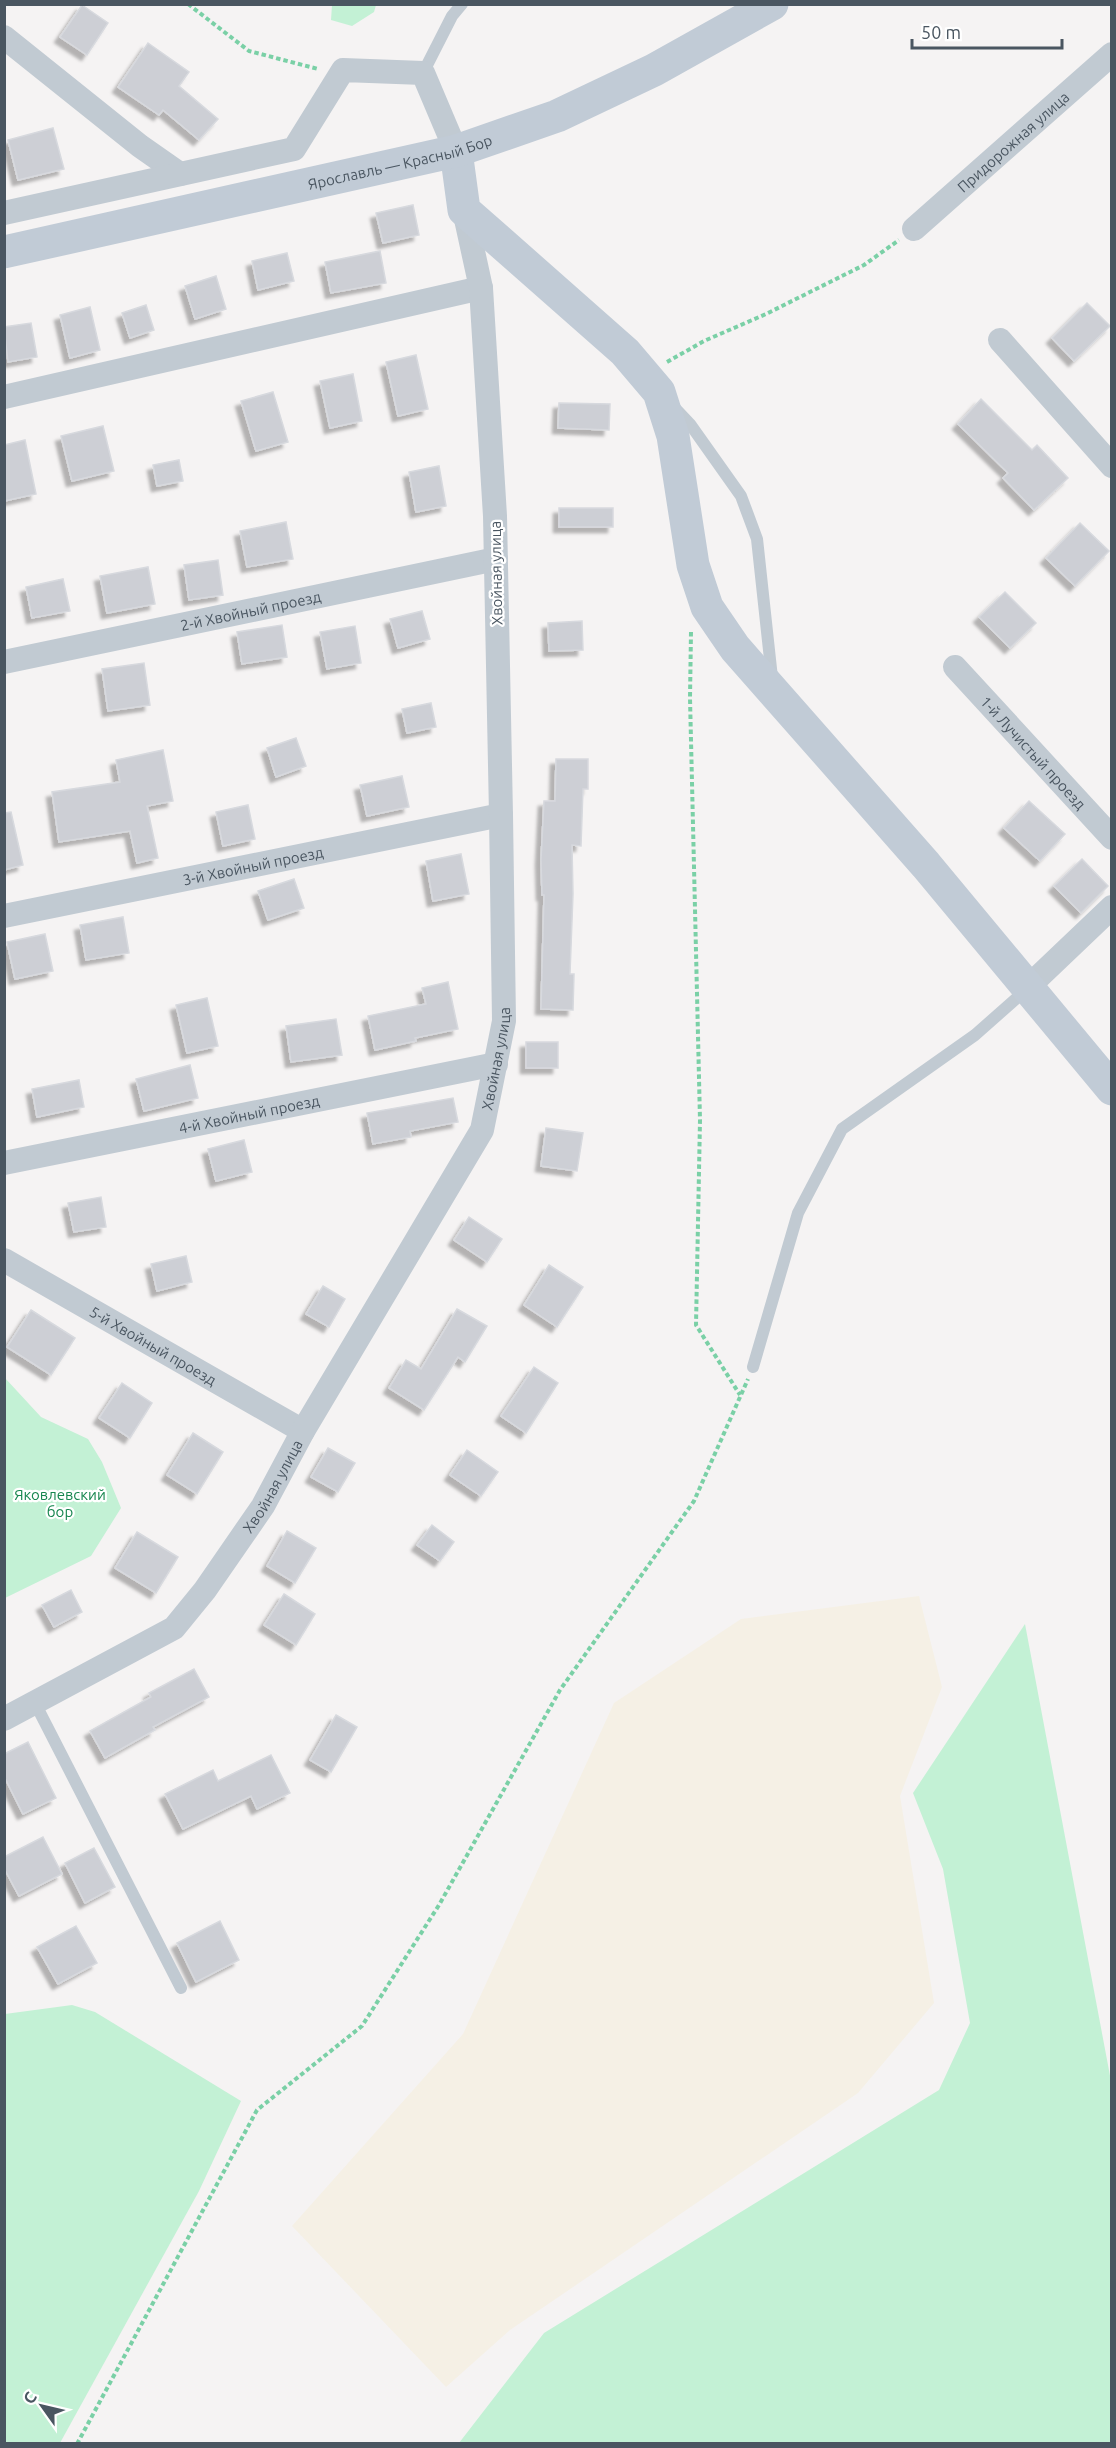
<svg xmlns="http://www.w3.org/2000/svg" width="1116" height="2448" font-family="Ubuntu,sans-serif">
<defs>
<filter id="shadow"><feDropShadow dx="-5.5" dy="5.5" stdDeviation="1.5" flood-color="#0004"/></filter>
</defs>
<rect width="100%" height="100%" fill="#f5f3f3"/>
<g fill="#c3f1d5">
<path d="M332,5V4L376,5L374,12L352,26L331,20Z"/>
<path d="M5,1378L41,1417L88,1439L102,1462L121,1508L91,1556L5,1598Z"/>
<path d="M1025,1624L1111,2081V2443H459L544,2333L939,2090L970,2023L943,1869L913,1793Z"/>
<path d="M72,2005L95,2012L241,2101L199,2191L60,2443H5V2014Z"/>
</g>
<path fill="#f5f0e5" d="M919,1596L942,1687L900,1796L934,2003L858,2093L510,2330L446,2387L292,2226L463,2034L614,1703L741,1619Z"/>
<g fill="#cdcfd5" stroke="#d7d9de" stroke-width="1.5" filter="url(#shadow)">
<path d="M82,5L108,23L87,55L60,37Z"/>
<path d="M148,43L189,72L179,86L218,119L199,140L163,110L159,115L118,87Z"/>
<path d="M53,128L64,169L18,180L8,140Z"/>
<path d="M413,205L419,235L383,243L376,213Z"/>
<path d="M380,251L386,283L331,293L325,262Z"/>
<path d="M287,253L294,281L258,290L252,261Z"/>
<path d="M216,276L226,309L195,319L185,286Z"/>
<path d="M1087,303L1110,326L1074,361L1052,338Z"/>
<path d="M146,305L154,330L130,338L122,313Z"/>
<path d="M90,307L100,350L70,358L60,315Z"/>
<path d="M31,323L37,357L8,362L4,327Z"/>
<path d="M416,355L428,409L398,416L386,362Z"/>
<path d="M353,374L362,421L330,428L320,381Z"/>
<path d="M273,392L288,442L256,451L241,401Z"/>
<path d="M981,399L1032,450L1037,445L1068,478L1034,510L1003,478L1008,473L958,424Z"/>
<path d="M559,403L610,404L609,430L558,428Z"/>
<path d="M103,426L114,471L72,481L61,436Z"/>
<path d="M25,440L36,494L4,501V445Z"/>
<path d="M179,460L183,481L157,486L153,465Z"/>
<path d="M439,466L446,506L416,512L409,472Z"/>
<rect x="559" y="508" width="54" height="19"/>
<path d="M286,522L293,559L247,567L240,531Z"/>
<path d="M1080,523L1109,551L1075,586L1046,558Z"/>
<path d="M218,560L223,595L189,600L184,565Z"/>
<path d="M148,567L155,604L107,613L100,576Z"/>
<path d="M63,579L70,611L32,618L26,587Z"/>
<path d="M1005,592L1036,623L1010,648L979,617Z"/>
<path d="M422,611L430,639L398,648L390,619Z"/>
<path d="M582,621L583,650L549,651L548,623Z"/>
<path d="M282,625L287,657L242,664L237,632Z"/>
<path d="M355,626L361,663L327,669L320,632Z"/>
<path d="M144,663L150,705L108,711L102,669Z"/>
<path d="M431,703L436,727L407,733L402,709Z"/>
<path d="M296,738L306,766L276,777L267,748Z"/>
<path d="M163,750L173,801L147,806L158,858L137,863L130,831L59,842L52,792L120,782L116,760Z"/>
<path d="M556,759H588V789H583L581,846L572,845L573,894L570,974H574L573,1010L541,1009L544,895H542L541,860L544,801H555Z"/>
<path d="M402,776L409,807L367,816L360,785Z"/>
<path d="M1029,801L1065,834L1040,861L1004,828Z"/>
<path d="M248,805L255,839L223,846L216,812Z"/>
<path d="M11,812L23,865L4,870V813Z"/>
<path d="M461,854L469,894L433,901L426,861Z"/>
<path d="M1082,859L1108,886L1081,913L1054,886Z"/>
<path d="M294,879L304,908L268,920L258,891Z"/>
<path d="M123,917L129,953L86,960L80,925Z"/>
<path d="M45,934L53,971L15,979L7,942Z"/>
<path d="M448,982L458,1029L415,1038L416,1041L375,1050L368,1016L426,1004L422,988Z"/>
<path d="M207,998L218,1046L187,1053L176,1005Z"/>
<path d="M336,1019L342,1055L291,1062L286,1026Z"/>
<rect x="526" y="1042" width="32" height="26"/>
<path d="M190,1065L198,1098L144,1111L136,1079Z"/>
<path d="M79,1080L84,1107L37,1117L32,1089Z"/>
<path d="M453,1098L458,1122L410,1131L411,1137L373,1144L367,1113Z"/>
<path d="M546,1128L583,1133L577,1171L541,1166Z"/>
<path d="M244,1140L252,1172L216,1181L208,1149Z"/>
<path d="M101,1197L106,1227L74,1232L68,1203Z"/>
<path d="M469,1217L502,1239L487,1262L454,1240Z"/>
<path d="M186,1256L192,1282L157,1291L151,1264Z"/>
<path d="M549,1265L583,1287L557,1327L524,1305Z"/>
<path d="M323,1286L345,1299L329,1327L306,1314Z"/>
<path d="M457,1309L487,1326L465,1362L458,1357L424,1410L389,1388L406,1360L421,1369Z"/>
<path d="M31,1310L75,1338L51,1375L7,1347Z"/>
<path d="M534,1367L558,1383L526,1433L501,1416Z"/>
<path d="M122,1383L152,1403L130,1438L99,1418Z"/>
<path d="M193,1433L223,1452L197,1494L167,1475Z"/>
<path d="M328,1448L355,1463L338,1492L311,1477Z"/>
<path d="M467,1450L498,1472L481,1496L450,1475Z"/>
<path d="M432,1525L454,1542L440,1561L417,1545Z"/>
<path d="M287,1531L316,1548L295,1583L267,1566Z"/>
<path d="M137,1532L178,1557L156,1593L115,1568Z"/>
<path d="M71,1590L82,1612L54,1627L42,1605Z"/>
<path d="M284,1594L315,1614L296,1645L264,1625Z"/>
<path d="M194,1669L209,1697L153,1727L155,1730L105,1758L90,1731L151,1697L149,1693Z"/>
<path d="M336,1715L357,1727L331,1772L310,1760Z"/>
<path d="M28,1742L56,1798L23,1814L4,1776V1754Z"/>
<path d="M271,1755L290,1793L257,1809L251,1796L183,1829L165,1794L213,1770L218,1781Z"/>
<path d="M43,1837L62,1874L19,1896L4,1868V1857Z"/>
<path d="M94,1848L115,1887L85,1903L65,1863Z"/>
<path d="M220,1921L239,1960L196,1982L177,1943Z"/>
<path d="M76,1926L97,1963L58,1984L37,1947Z"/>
</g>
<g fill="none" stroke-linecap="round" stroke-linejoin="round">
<g stroke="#7ad0a6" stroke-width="4" stroke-dasharray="4.5 3" stroke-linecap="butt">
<path d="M188,4L249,51L318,69"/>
<path d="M667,362L704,341L766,314L864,265L899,240"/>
<path d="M691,632L690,698L700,1120L696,1325L740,1395"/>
<path d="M77,2444L257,2110L362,2026L439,1905L560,1690L694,1501L748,1379"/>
</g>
<g stroke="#c1cad2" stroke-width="12">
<path d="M423,73L452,16L462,4"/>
<path d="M674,407L690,424L741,496L757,539L772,678"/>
<path d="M753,1367L798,1213L842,1129L975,1035L1027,989"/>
<path d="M35,1703L181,1988"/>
</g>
<g stroke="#c1cad2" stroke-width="24">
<path d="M4,37L140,146L180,174"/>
<path d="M4,213L294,149L343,70L423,73L456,151"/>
<path id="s1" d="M914,229L1112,54"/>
<path d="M1000,340L1112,466"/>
<path d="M4,397L481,288"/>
<path id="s2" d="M4,662L496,559"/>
<path id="s3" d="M955,667L1112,838"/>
<path id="s4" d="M4,916L501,815"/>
<path d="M1028,987L1112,907"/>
<path id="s5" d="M4,1163L496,1064"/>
<path id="s6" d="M4,1260L303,1431"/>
<path id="s7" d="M4,1719L174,1628L205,1590L263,1506L303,1431L482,1130L504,1021L501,815L495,516L481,288L464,210"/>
</g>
<g stroke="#c1cbd6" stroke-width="33">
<path d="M456,151L464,210L625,352L659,392L673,436L693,565L707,607L735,648L926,865L1112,1089"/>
<path id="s8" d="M4,252L456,151L557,116L654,70L772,4"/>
</g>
</g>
<g text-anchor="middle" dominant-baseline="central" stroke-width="4.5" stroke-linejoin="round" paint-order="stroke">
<g font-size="15" fill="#4a5661" stroke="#fff">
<text stroke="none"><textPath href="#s1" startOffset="132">Придорожная улица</textPath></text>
<text stroke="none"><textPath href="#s8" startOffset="406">Ярославль — Красный Бор</textPath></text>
<text transform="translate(496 573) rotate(-91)">Хвойная улица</text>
<text stroke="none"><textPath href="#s2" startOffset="252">2-й Хвойный проезд</textPath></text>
<text stroke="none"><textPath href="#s3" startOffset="116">1-й Лучистый проезд</textPath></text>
<text stroke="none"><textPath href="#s4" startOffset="254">3-й Хвойный проезд</textPath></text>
<text stroke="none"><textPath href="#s7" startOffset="852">Хвойная улица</textPath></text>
<text stroke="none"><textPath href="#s5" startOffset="250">4-й Хвойный проезд</textPath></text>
<text stroke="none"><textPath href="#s6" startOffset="172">5-й Хвойный проезд</textPath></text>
<text stroke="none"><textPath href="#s7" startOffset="366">Хвойная улица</textPath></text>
</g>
<g font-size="15" fill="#17864f" stroke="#fff">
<text x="60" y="1494">Яковлевский<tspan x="60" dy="17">бор</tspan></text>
</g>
</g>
<rect width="1116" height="2448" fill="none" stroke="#4a5661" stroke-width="12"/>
<g transform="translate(42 2406) rotate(304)" stroke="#ffffff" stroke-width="4.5" paint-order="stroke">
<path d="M0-4.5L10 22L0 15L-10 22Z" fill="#4a5661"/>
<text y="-9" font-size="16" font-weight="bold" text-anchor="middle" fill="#4a5661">С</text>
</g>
<path d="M912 39v9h150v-9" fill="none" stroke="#4a5661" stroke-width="3"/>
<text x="921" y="39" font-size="18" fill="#4a5661" stroke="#ffffff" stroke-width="4.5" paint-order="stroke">50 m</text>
</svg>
